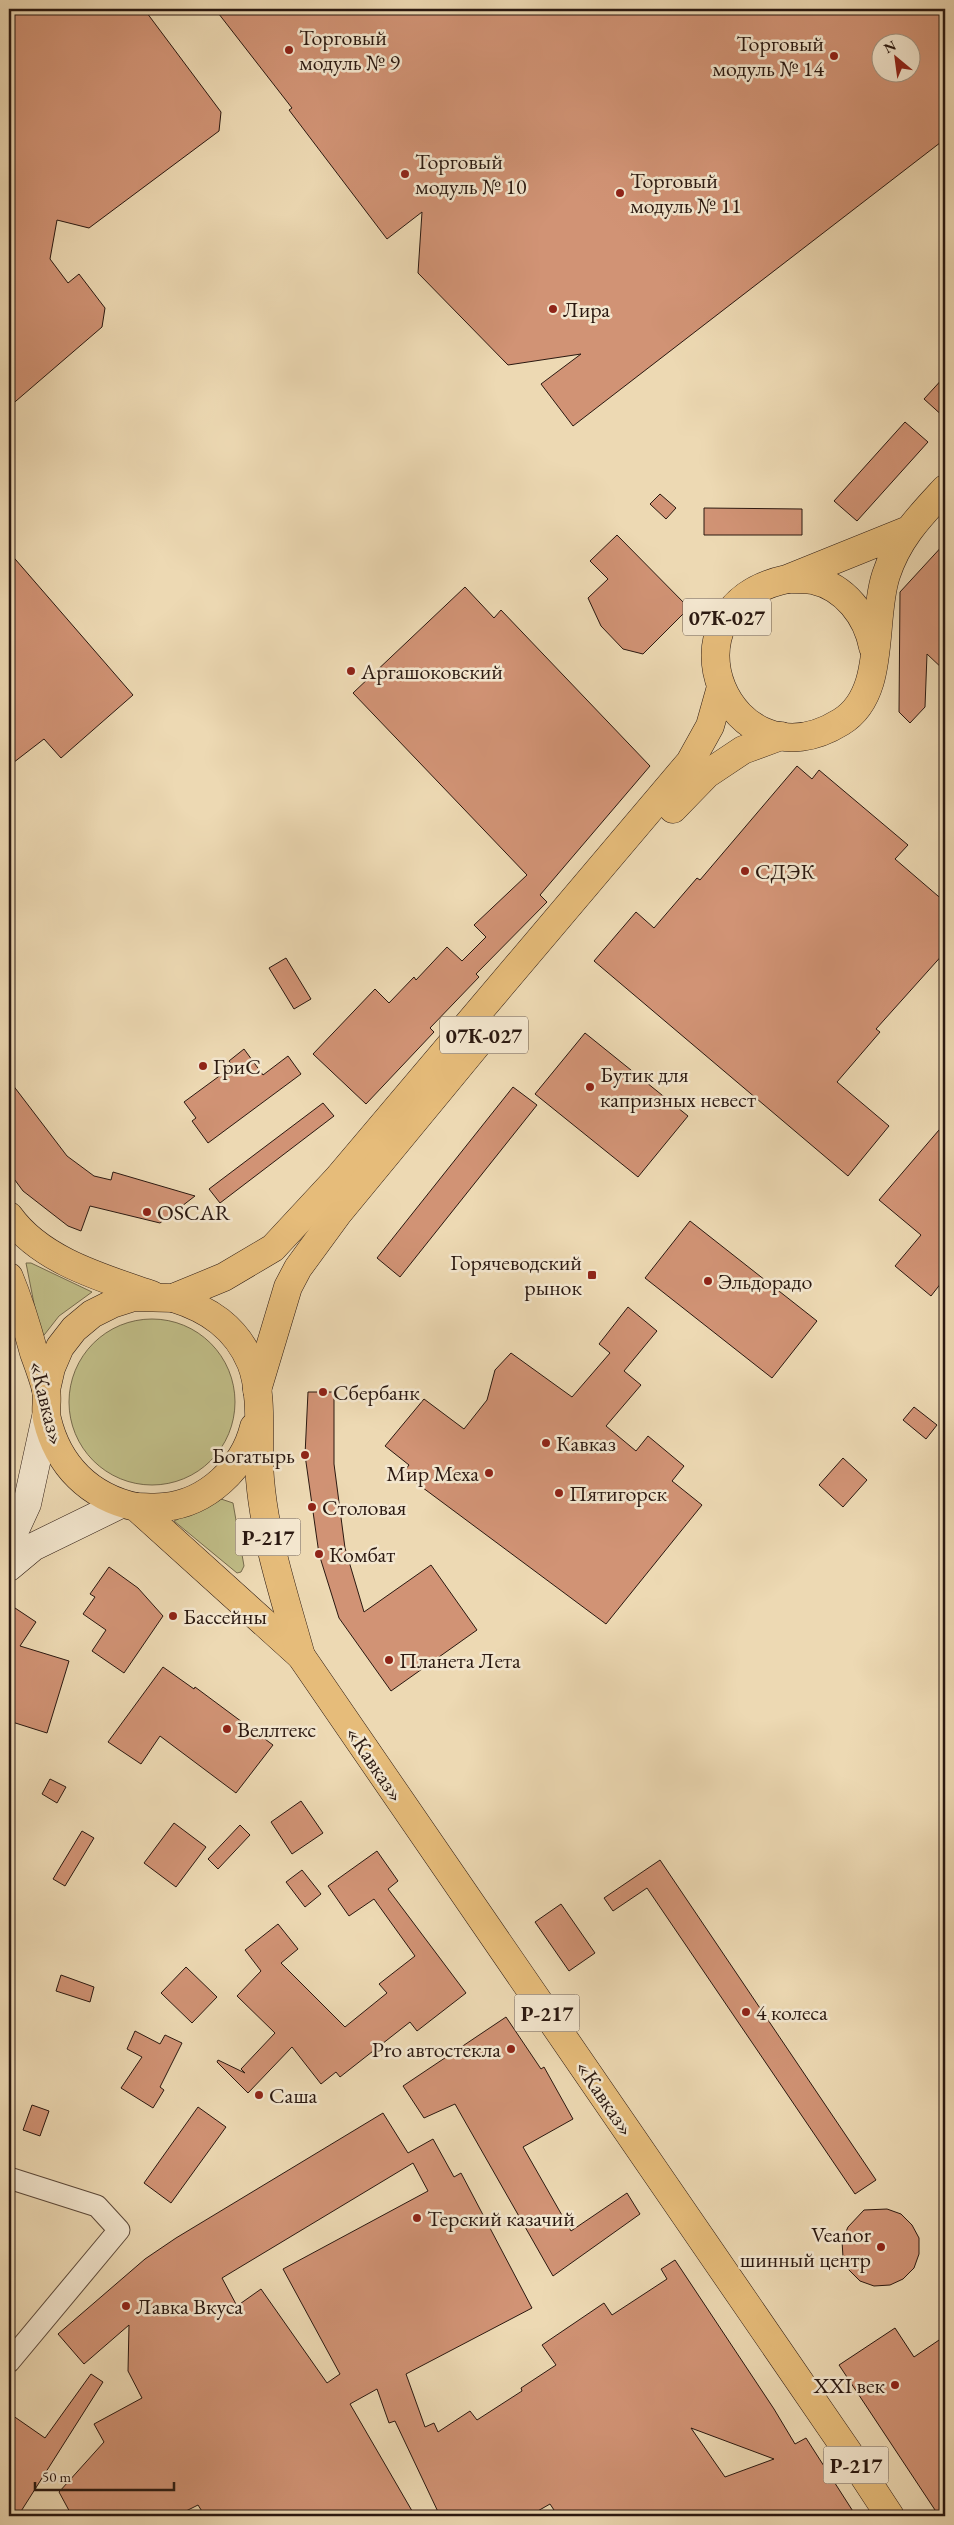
<svg xmlns="http://www.w3.org/2000/svg" width="954" height="2525" font-family="'EB Garamond',serif">
<rect width="100%" height="100%" fill="#edd9b3"/>
<filter id="stains"><feTurbulence type="fractalNoise" baseFrequency=".004" numOctaves="4"/><feColorMatrix values="0 0 0 0 .2 0 0 0 0 .09 0 0 0 0 .02 0 0 0 .5 -.17"/></filter>
<radialGradient id="worn" r=".72"><stop offset=".6" stop-color="#630" stop-opacity="0"/><stop offset="1" stop-color="#630" stop-opacity=".3"/></radialGradient>
<g fill="#c0bd87" stroke="#756a4c">
<path d="M26,1263H31L92,1292L59,1316L41,1339Z"/>
<circle cx="152" cy="1402" r="83"/>
<path d="M221,1499L233,1503L244,1566L241,1572L237,1573L174,1521Z"/>
</g>
<g fill="#d19375" stroke="#2a1810" fill-rule="evenodd">
<path d="M9,9H144L221,112L219,131L89,228L57,220L50,259L68,283L79,274L105,308L102,327L9,407Z"/>
<path d="M215,9H945V139L573,426L541,384L581,354L508,365L418,273L422,212L387,239L289,110L292,108ZM882,42H912V72H882Z"/>
<path d="M945,376V418L924,399Z"/>
<path d="M905,422L928,442L857,521L834,501Z"/>
<path d="M660,494L676,508L666,519L650,504Z"/>
<path d="M704,508L802,509V535H704Z"/>
<path d="M617,535L689,608L643,654L623,649L601,626L588,598L608,579L590,561Z"/>
<path d="M945,543V671L927,654L925,707L910,723L899,712L900,592Z"/>
<path d="M9,552L133,695L61,758L44,739L9,766Z"/>
<path d="M465,587L494,618L501,610L650,766L540,895L547,902L476,974L479,977L430,1028L434,1032L366,1104L313,1054L375,989L389,1003L414,977L416,980L447,947L462,961L486,937L474,925L527,875L353,693Z"/>
<path d="M797,766L812,779L819,770L908,845L895,859L945,902V952L876,1029L880,1032L837,1082L889,1126L848,1176L594,961L636,912L654,928L697,878L700,880Z"/>
<path d="M286,958L311,999L294,1009L269,968Z"/>
<path d="M585,1033L688,1116L638,1177L535,1094Z"/>
<path d="M244,1049L263,1075L288,1056L301,1074L208,1143L192,1121L196,1118L184,1102L233,1066L229,1061Z"/>
<path d="M9,1080L67,1156L94,1176L111,1180L113,1172L195,1196L160,1223L90,1206L81,1231L68,1226L23,1191L9,1172Z"/>
<path d="M513,1087L537,1105L400,1277L377,1258Z"/>
<path d="M323,1103L334,1116L220,1203L209,1189Z"/>
<path d="M945,1123V1278L931,1296L895,1266L921,1235L879,1200Z"/>
<path d="M690,1221L817,1321L772,1378L645,1278Z"/>
<path d="M628,1307L657,1331L624,1371L641,1385L606,1426L636,1451L648,1436L684,1466L672,1481L702,1505L606,1624L403,1473L409,1465L385,1446L424,1399L464,1429L487,1400L495,1370L511,1353L572,1397L610,1353L599,1344Z"/>
<path d="M308,1392H334V1464L345,1548L364,1612L431,1565L477,1630L391,1691L339,1618L319,1554L305,1455Z"/>
<path d="M914,1407L937,1425L926,1439L903,1420Z"/>
<path d="M843,1458L867,1480L843,1507L819,1485Z"/>
<path d="M109,1567L138,1588L163,1616L124,1673L92,1651L106,1630L83,1614L95,1597L90,1594Z"/>
<path d="M9,1604L36,1622L20,1646L69,1661L47,1733L9,1721Z"/>
<path d="M163,1667L194,1689L195,1687L273,1745L236,1793L160,1736L141,1764L108,1742Z"/>
<path d="M50,1779L66,1787L57,1803L42,1794Z"/>
<path d="M301,1801L323,1833L292,1854L271,1822Z"/>
<path d="M174,1823L206,1847L176,1887L144,1863Z"/>
<path d="M240,1825L250,1835L218,1869L208,1859Z"/>
<path d="M82,1831L94,1838L65,1886L53,1879Z"/>
<path d="M377,1851L398,1881L388,1889L466,1993L417,2031L410,2022L340,2077L336,2072L321,2084L292,2047L248,2093L217,2062L218,2060L245,2073L241,2069L275,2033L237,1996L261,1971L245,1950L278,1924L298,1949L281,1963L345,2027L387,1993L379,1984L415,1956L374,1899L349,1916L328,1886Z"/>
<path d="M660,1860L876,2180L855,2194L647,1888L613,1911L604,1898Z"/>
<path d="M302,1870L321,1894L305,1907L286,1882Z"/>
<path d="M561,1904L595,1953L569,1971L535,1922Z"/>
<path d="M186,1967L217,1997L192,2023L161,1993Z"/>
<path d="M61,1975L94,1987L90,2002L56,1991Z"/>
<path d="M506,2017L541,2069L544,2067L573,2119L523,2147L571,2231L627,2193L640,2214L553,2276L455,2104L424,2118L403,2086Z"/>
<path d="M135,2031L160,2044L165,2035L182,2043L160,2087L164,2090L153,2108L121,2088L142,2057L127,2049Z"/>
<path d="M32,2105L49,2111L40,2136L23,2130Z"/>
<path d="M198,2107L226,2127L171,2203L144,2183Z"/>
<path d="M383,2113L408,2153L433,2139L454,2177L461,2173L532,2308L406,2374L425,2427L434,2423L438,2432L470,2411L477,2420L522,2391L521,2388L556,2365L542,2345L604,2303L612,2315L667,2279L661,2269L675,2260L774,2409L795,2444L806,2438L856,2516H558L550,2504L529,2516H440L395,2421L389,2423L377,2389L350,2404L415,2516H205L198,2505L176,2516H72L59,2492L104,2442L94,2424L142,2398L128,2371L129,2325L84,2364L58,2334L145,2259L176,2238ZM413,2163L428,2191L283,2269L340,2374L327,2383L261,2289L237,2306L222,2278ZM691,2428L774,2459L725,2477Z"/>
<path d="M887,2209L901,2214L912,2225L919,2238V2254L914,2268L903,2279L890,2285L874,2286L860,2281L849,2270L843,2257L842,2241L848,2227L864,2210Z"/>
<path d="M895,2328L914,2357L945,2336V2516H939L839,2365Z"/>
<path d="M91,2374L103,2382L18,2516H9V2413L45,2438Z"/>
</g>
<g fill="none" stroke-linecap="round" stroke-linejoin="round">
<defs>
<path id="minor" d="M9,2178L97,2206L119,2230L9,2362"/>
<g id="secondary">
<path d="M9,1543L27,1504L46,1417"/>
<path d="M9,1567L33,1547L121,1504"/>
</g>
<g id="primary">
<path d="M906,531L787,579C652,608 730,791 841,722C887,694 871,621 886,575C898,538 920,516 945,489"/>
<path d="M789,579C797,579 805,579 813,580C845,587 867,616 873,647"/>
<path d="M673,809L707,774L743,750L781,736"/>
<path d="M9,1216C41,1261 103,1278 152,1295"/>
<path d="M9,1277C19,1301 27,1327 34,1353C38,1364 43,1377 46,1389C48,1399 45,1410 47,1419C58,1466 90,1497 136,1507L301,1656L848,2452L890,2516"/>
<path d="M173,1298C208,1309 236,1327 251,1363C264,1395 257,1445 260,1479C265,1540 285,1598 301,1656"/>
<path d="M46,1390L51,1368L60,1347L74,1329L92,1314L112,1304L134,1297L173,1298L224,1277L273,1248L338,1178L690,762L710,726L721,687"/>
<path d="M257,1390L288,1287L298,1268L339,1212L484,1036"/>
<path d="M136,1507C145,1507 155,1508 164,1507C207,1503 244,1468 254,1427"/>
</g>
</defs>
<use href="#minor" stroke="#5b4839" stroke-width="23"/>
<use href="#secondary" stroke="#2a1810" stroke-width="29"/>
<use href="#primary" stroke="#2a1810" stroke-width="29"/>
<use href="#minor" stroke="#f3e6ce" stroke-width="21"/>
<use href="#secondary" stroke="#f3e6ce" stroke-width="28"/>
<use href="#primary" stroke="#e6bc7a" stroke-width="28"/>
</g>
<g fill="#8f2418" stroke="#f3e6ce" stroke-width="2">
<circle cx="289" cy="50" r="5"/>
<circle cx="834" cy="56" r="5"/>
<circle cx="405" cy="174" r="5"/>
<circle cx="620" cy="193" r="5"/>
<circle cx="553" cy="309" r="5"/>
<circle cx="351" cy="671" r="5"/>
<circle cx="745" cy="871" r="5"/>
<circle cx="203" cy="1066" r="5"/>
<circle cx="590" cy="1087" r="5"/>
<circle cx="147" cy="1212" r="5"/>
<rect x="587" y="1270" width="10" height="10" rx="2.5"/>
<circle cx="708" cy="1281" r="5"/>
<circle cx="323" cy="1392" r="5"/>
<circle cx="546" cy="1443" r="5"/>
<circle cx="305" cy="1455" r="5"/>
<circle cx="489" cy="1473" r="5"/>
<circle cx="559" cy="1493" r="5"/>
<circle cx="312" cy="1507" r="5"/>
<circle cx="319" cy="1554" r="5"/>
<circle cx="173" cy="1616" r="5"/>
<circle cx="389" cy="1660" r="5"/>
<circle cx="227" cy="1729" r="5"/>
<circle cx="746" cy="2012" r="5"/>
<circle cx="511" cy="2049" r="5"/>
<circle cx="259" cy="2095" r="5"/>
<circle cx="417" cy="2218" r="5"/>
<circle cx="881" cy="2247" r="5"/>
<circle cx="126" cy="2306" r="5"/>
<circle cx="895" cy="2385" r="5"/>
</g>
<g text-anchor="middle" dominant-baseline="central" stroke-width="5" stroke-linejoin="round" paint-order="stroke">
<g fill="#f3e6ce" stroke="#665649" stroke-width="1">
<rect x="683" y="598.5" width="88" height="37" rx="4"/>
<rect x="440" y="1016.5" width="88" height="37" rx="4"/>
<rect x="235.5" y="1518.5" width="65" height="37" rx="4"/>
<rect x="514.5" y="1994.5" width="65" height="37" rx="4"/>
<rect x="823.5" y="2446.5" width="65" height="37" rx="4"/>
</g>
<g font-size="21" font-weight="bold" fill="#2a1810">
<text x="727" y="617">07К-027</text>
<text x="484" y="1035">07К-027</text>
<text x="268" y="1537">Р-217</text>
<text x="547" y="2013">Р-217</text>
<text x="856" y="2465">Р-217</text>
</g>
<g font-size="22" fill="#2a1810" stroke="#f3e6ce" text-anchor="start">
<text x="299" y="37">Торговый<tspan x="299" dy="25">модуль № 9</tspan></text>
<text x="824" y="43" text-anchor="end">Торговый<tspan x="824" dy="25">модуль № 14</tspan></text>
<text x="415" y="161">Торговый<tspan x="415" dy="25">модуль № 10</tspan></text>
<text x="630" y="180">Торговый<tspan x="630" dy="25">модуль № 11</tspan></text>
<text x="563" y="309">Лира</text>
<text x="361" y="671">Аргашоковский</text>
<text x="755" y="871">СДЭК</text>
<text x="213" y="1066">ГриС</text>
<text x="600" y="1074">Бутик для<tspan x="600" dy="25">капризных невест</tspan></text>
<text x="157" y="1212">OSCAR</text>
<text x="582" y="1262" text-anchor="end">Горячеводский<tspan x="582" dy="25">рынок</tspan></text>
<text x="718" y="1281">Эльдорадо</text>
<text x="333" y="1392">Сбербанк</text>
<text x="556" y="1443">Кавказ</text>
<text x="295" y="1455" text-anchor="end">Богатырь</text>
<text x="479" y="1473" text-anchor="end">Мир Меха</text>
<text x="569" y="1493">Пятигорск</text>
<text x="322" y="1507">Столовая</text>
<text x="329" y="1554">Комбат</text>
<text x="183" y="1616">Бассейны</text>
<text x="399" y="1660">Планета Лета</text>
<text x="237" y="1729">Веллтекс</text>
<text x="756" y="2012">4 колеса</text>
<text x="501" y="2049" text-anchor="end">Pro автостекла</text>
<text x="269" y="2095">Саша</text>
<text x="427" y="2218">Терский казачий</text>
<text x="871" y="2234" text-anchor="end">Veanor<tspan x="871" dy="25">шинный центр</tspan></text>
<text x="136" y="2306">Лавка Вкуса</text>
<text x="885" y="2385" text-anchor="end">XXI век</text>
</g>
<g font-size="22" fill="#2a1810" stroke="#f3e6ce">
<text transform="translate(47 1403) rotate(76)">«Кавказ»</text>
<text transform="translate(375 1764) rotate(56)">«Кавказ»</text>
<text transform="translate(605 2098) rotate(56)">«Кавказ»</text>
</g>
</g>
<rect width="954" height="2525" fill="none" stroke="#edd9b3" stroke-width="30"/>
<rect x="10" y="10" width="934" height="2505" fill="none" stroke="#2a1810" stroke-width="2.5"/>
<rect x="15" y="15" width="924" height="2495" fill="none" stroke="#2a1810"/>
<g transform="translate(896 58) rotate(331)"><circle r="24" fill="#f3e6ce" stroke="#a39482"/>
<path d="M0-4L9 19L0 12L-9 19Z" fill="#8f2418"/>
<text y="-8" font-size="14" font-weight="bold" text-anchor="middle" fill="#2a1810">N</text>
</g>
<path d="M35 2482v8h139v-8" fill="none" stroke="#2a1810" stroke-width="2.5"/>
<text x="42" y="2482" font-size="15" fill="#2a1810" stroke="#f3e6ce" stroke-width="4" paint-order="stroke">50 m</text>
<rect width="100%" height="100%" filter="url(#stains)"/>
<rect width="100%" height="100%" fill="url(#worn)"/>
</svg>
